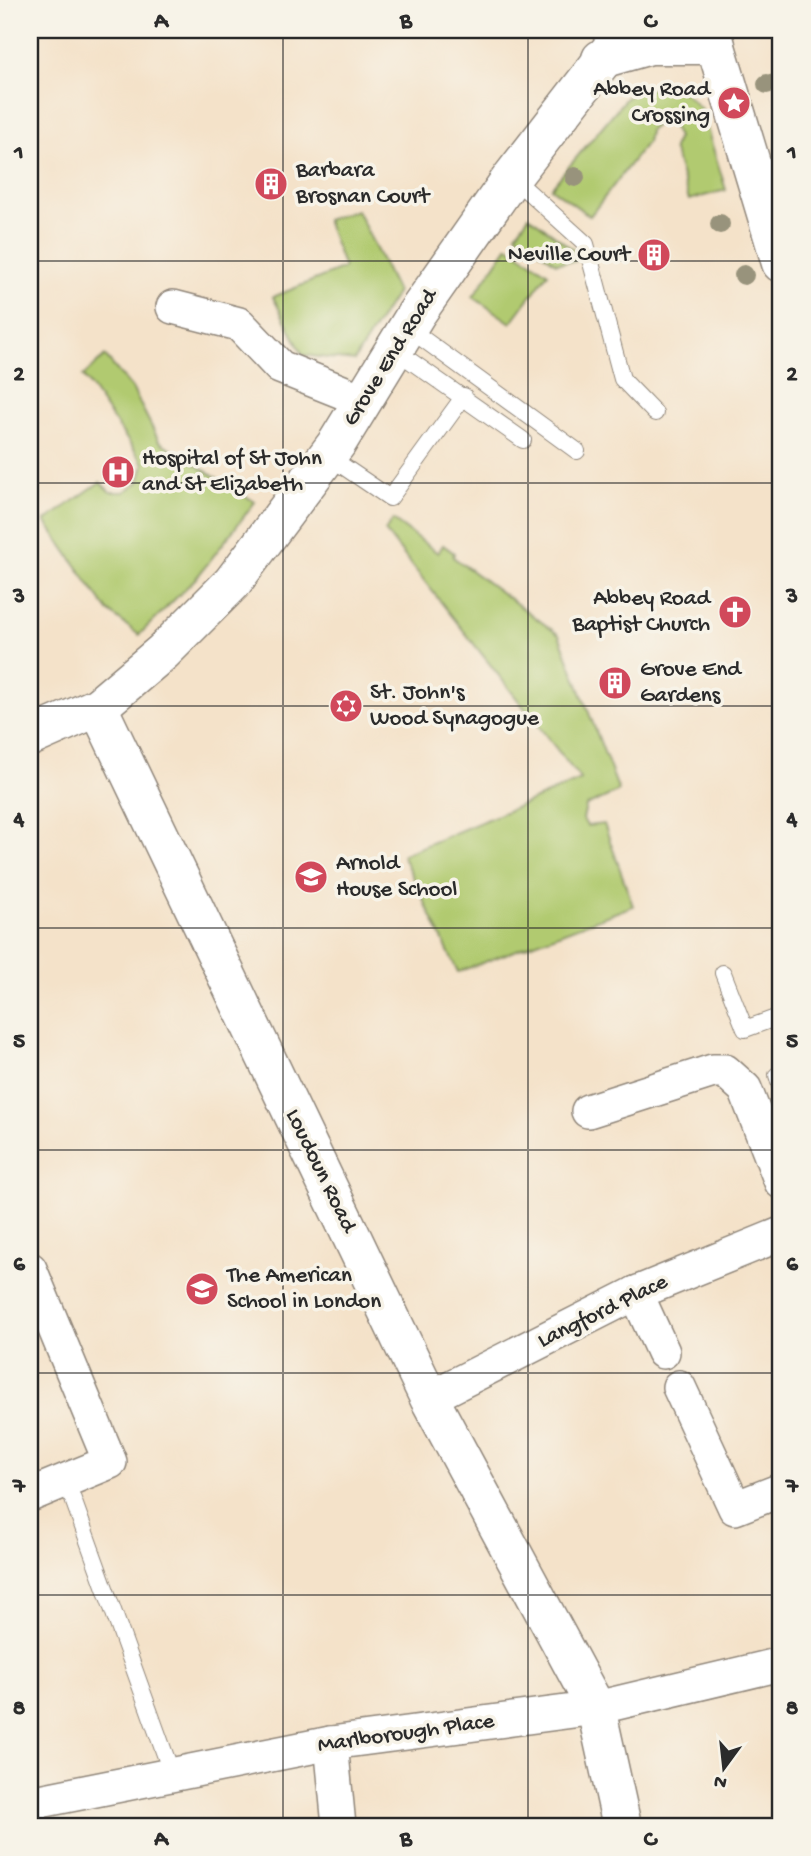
<svg xmlns="http://www.w3.org/2000/svg" width="811" height="1856" font-family="'Gochi Hand',sans-serif">
<rect width="100%" height="100%" fill="#f7f3e8"/>
<filter id="ink" filterUnits="userSpaceOnUse"><feTurbulence type="fractalNoise" baseFrequency=".0143" numOctaves="2"/><feDisplacementMap in="SourceGraphic" scale="14" xChannelSelector="R" yChannelSelector="G"/><feConvolveMatrix kernelMatrix="1 2 1 2 8 2 1 2 1" color-interpolation-filters="sRGB"/></filter>
<filter id="wash" filterUnits="userSpaceOnUse"><feTurbulence type="fractalNoise" baseFrequency=".00686" numOctaves="4" result="noise"/><feDisplacementMap in="SourceGraphic" scale="28" xChannelSelector="R" yChannelSelector="G"/><feGaussianBlur stdDeviation="1.57" result="paint"/><feColorMatrix in="noise" values="0 0 0 0 0 0 0 0 0 0 0 0 0 0 0 0 0 1.4 0 .05"/><feComposite in="paint" operator="in"/></filter>
<g filter="url(#wash)">
<rect width="100%" height="100%" fill="#f4e2c9"/>
<g fill="#b1ca70" stroke="#6e7a4e" stroke-width="2">
<path d="M665,86L685,93L701,109L726,190L689,200L673,148L678,137L673,127L660,122L649,131L647,142L590,216L551,188L626,98L637,91Z"/>
<path d="M357,210L397,292L354,361L303,355L273,297L344,268L326,220Z"/>
<path d="M529,216L575,251L576,261L556,263L516,234Z"/>
<path d="M508,246L548,273L511,323L473,297Z"/>
<path d="M105,356L132,388L159,441L255,502L198,576L139,635L108,611L45,521L100,482L110,492H124L139,482L144,464L83,376Z"/>
<path d="M393,520L438,553L443,545L454,553L453,557L559,635L619,791L586,806L583,819L587,826L604,824L633,906L458,972L402,855L581,780L385,531Z"/>
</g>
</g>
<g filter="url(#ink)">
<g fill="none" stroke-linecap="round" stroke-linejoin="round">
<defs>
<g id="lane">
<path d="M512,177L586,244L622,379L655,413"/>
<path d="M408,328L577,451"/>
<path d="M395,350L523,440"/>
<path d="M328,456L390,498L464,396"/>
<path d="M723,973L745,1029L781,1016"/>
<path d="M777,1075L781,1088"/>
<path d="M66,1480L172,1774"/>
</g>
<g id="street">
<path d="M173,307L239,324L280,367L365,401"/>
<path d="M588,1111L713,1071H725L745,1089L781,1182"/>
<path d="M30,1269L110,1462L30,1495"/>
<path d="M636,1293L663,1352"/>
<path d="M679,1387L735,1508L781,1490"/>
<path d="M429,1398L636,1293L781,1234"/>
<path d="M331,1743L339,1826"/>
<path d="M30,1803L331,1743L596,1708L781,1664"/>
</g>
<g id="secondary">
<path d="M711,30L781,263"/>
<path d="M601,59L650,45H716"/>
<path d="M98,707L429,1398L596,1708L622,1826"/>
<path d="M30,737L98,707L163,652L232,583L337,443L416,314L512,177L626,30"/>
</g>
</defs>
<use href="#lane" stroke="#90867a" stroke-width="18"/>
<use href="#street" stroke="#90867a" stroke-width="36"/>
<use href="#secondary" stroke="#90867a" stroke-width="41"/>
<use href="#lane" stroke="#fff" stroke-width="16"/>
<use href="#street" stroke="#fff" stroke-width="33"/>
<use href="#secondary" stroke="#fff" stroke-width="38"/>
</g>
<g fill="#98937b">
<circle cx="767" cy="84" r="10"/>
<circle cx="575" cy="177" r="10"/>
<circle cx="720" cy="224" r="10"/>
<circle cx="744" cy="275" r="10"/>
</g>
</g>
<path fill="none" stroke="#2b2b2b" stroke-width="2" stroke-opacity="0.55" d="M283,30V1826M528,30V1826M30,261H781M30,483H781M30,706H781M30,928H781M30,1150H781M30,1373H781M30,1595H781"/>
<defs>
<symbol id="sight-disc" viewBox="-11 -11 22 22"><circle r="9.5" fill="#d1495b" stroke="#f7f3e8"/><path d="M0-6L1.8-2.2L6-1.7L2.9 1.2L3.7 5.4L0 3.3L-3.7 5.4L-2.9 1.2L-6-1.7L-1.8-2.2Z" fill="#fff"/></symbol>
<symbol id="building-disc" viewBox="-11 -11 22 22"><circle r="9.5" fill="#d1495b" stroke="#f7f3e8"/><path d="M-4-6H4V6H1V3H-1V6H-4ZM-2.5-4.3h1.7v1.8h-1.7ZM.8-4.3h1.7v1.8H.8ZM-2.5-1h1.7V.8h-1.7ZM.8-1h1.7V.8H.8Z" fill="#fff"/></symbol>
<symbol id="hospital-disc" viewBox="-11 -11 22 22"><circle r="9.5" fill="#d1495b" stroke="#f7f3e8"/><path d="M-5-5h3v3.5h4V-5h3V5h-3V1.5h-4V5h-3Z" fill="#fff"/></symbol>
<symbol id="church-disc" viewBox="-11 -11 22 22"><circle r="9.5" fill="#d1495b" stroke="#f7f3e8"/><path d="M-1.2-6h2.4v3.5h3.3v2.4h-3.3V6h-2.4V-.1h-3.3v-2.4h3.3Z" fill="#fff"/></symbol>
<symbol id="synagogue-disc" viewBox="-11 -11 22 22"><circle r="9.5" fill="#d1495b" stroke="#f7f3e8"/><path d="M0-6.5L5.6 3.2H-5.6ZM0 6.5L5.6-3.2H-5.6Z" fill="#fff"/></symbol>
<symbol id="school-disc" viewBox="-11 -11 22 22"><circle r="9.5" fill="#d1495b" stroke="#f7f3e8"/><path d="M0-5L7-2L0 1L-7-2ZM-4 1L0 2.5L4 1V4Q0 6-4 4Z" fill="#fff"/></symbol>
</defs>
<g fill-rule="evenodd">
<use href="#sight-disc" x="715" y="84" width="38" height="38"/>
<use href="#building-disc" x="252" y="165" width="38" height="38"/>
<use href="#building-disc" x="635" y="236" width="38" height="38"/>
<use href="#hospital-disc" x="99" y="453" width="38" height="38"/>
<use href="#church-disc" x="716" y="593" width="38" height="38"/>
<use href="#building-disc" x="596" y="664" width="38" height="38"/>
<use href="#synagogue-disc" x="327" y="687" width="38" height="38"/>
<use href="#school-disc" x="292" y="858" width="38" height="38"/>
<use href="#school-disc" x="183" y="1270" width="38" height="38"/>
</g>
<g text-anchor="middle" dominant-baseline="central" stroke-width="7" stroke-linejoin="round" paint-order="stroke">
<g font-size="23" fill="#2b2b2b" stroke="#f7f3e8" text-anchor="start">
<text x="710" y="90" text-anchor="end">Abbey Road<tspan x="710" dy="26">Crossing</tspan></text>
<text x="296" y="171">Barbara<tspan x="296" dy="26">Brosnan Court</tspan></text>
<text x="630" y="255" text-anchor="end">Neville Court</text>
<text x="142" y="459">Hospital of St John<tspan x="142" dy="26">and St Elizabeth</tspan></text>
<text x="710" y="599" text-anchor="end">Abbey Road<tspan x="710" dy="26">Baptist Church</tspan></text>
<text x="640" y="670">Grove End<tspan x="640" dy="26">Gardens</tspan></text>
<text x="370" y="693">St. John's<tspan x="370" dy="26">Wood Synagogue</tspan></text>
<text x="336" y="864">Arnold<tspan x="336" dy="26">House School</tspan></text>
<text x="227" y="1276">The American<tspan x="227" dy="26">School in London</tspan></text>
</g>
<g font-size="23" fill="#2b2b2b" stroke="#f7f3e8">
<text transform="translate(391 358) rotate(-58)">Grove End Road</text>
<text transform="translate(320 1171) rotate(64)">Loudoun Road</text>
<text transform="translate(603 1312) rotate(-26)">Langford Place</text>
<text transform="translate(406 1734) rotate(-8)">Marlborough Place</text>
</g>
</g>
<rect width="811" height="1856" fill="none" stroke="#f7f3e8" stroke-width="77"/>
<g transform="translate(724 1768) rotate(195)" stroke="#f7f3e8" stroke-width="5" paint-order="stroke">
<path d="M0-5L12 26L0 18L-12 26Z" fill="#2b2b2b"/>
<text y="-10" font-size="19" font-weight="bold" text-anchor="middle" fill="#2b2b2b">N</text>
</g>
<rect x="38" y="38" width="734" height="1780" fill="none" stroke="#2b2b2b" stroke-width="2.5"/>
<g font-size="23" text-anchor="middle" font-weight="bold" fill="#2b2b2b">
<text x="161" y="27">A</text>
<text x="406" y="27">B</text>
<text x="650" y="27">C</text>
<text x="19" y="158">1</text>
<text x="792" y="158">1</text>
<text x="19" y="380">2</text>
<text x="792" y="380">2</text>
<text x="19" y="602">3</text>
<text x="792" y="602">3</text>
<text x="19" y="825">4</text>
<text x="792" y="825">4</text>
<text x="19" y="1047">5</text>
<text x="792" y="1047">5</text>
<text x="19" y="1270">6</text>
<text x="792" y="1270">6</text>
<text x="19" y="1492">7</text>
<text x="792" y="1492">7</text>
<text x="19" y="1714">8</text>
<text x="792" y="1714">8</text>
<text x="161" y="1845">A</text>
<text x="406" y="1845">B</text>
<text x="650" y="1845">C</text>
</g>
</svg>
